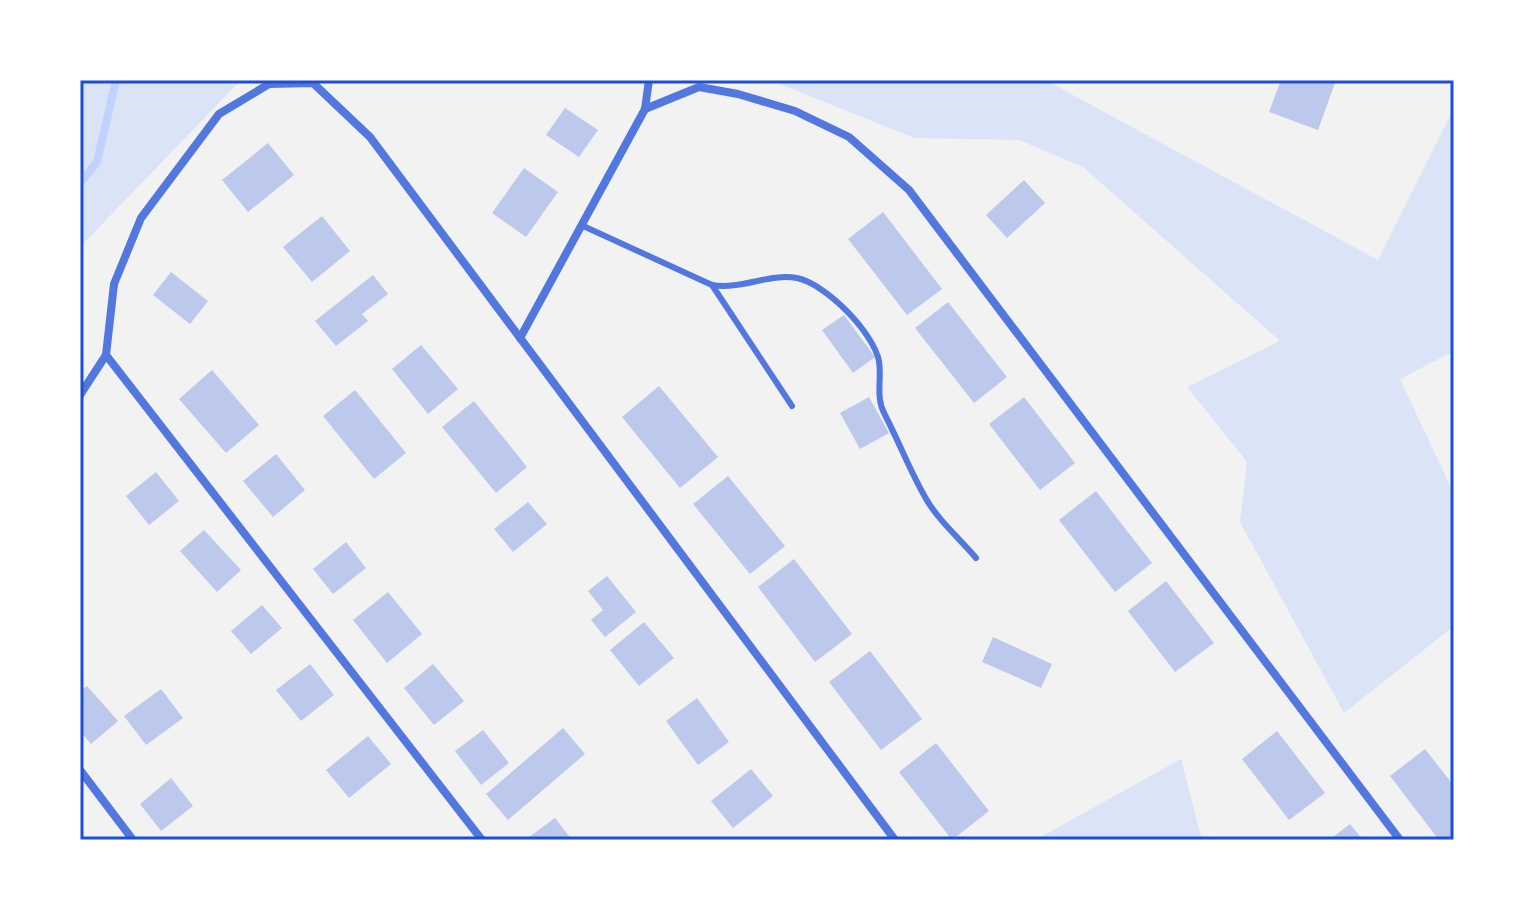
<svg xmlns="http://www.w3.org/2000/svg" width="1534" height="920" font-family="Arial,sans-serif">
<rect width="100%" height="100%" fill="#f2f2f2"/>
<g fill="#dbe4f7">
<path d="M80,80H241L80,247Z"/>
<path d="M770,80H1045L1378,260L1454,108V351L1400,379L1454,494V626L1344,713L1240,522L1247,462L1187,387L1280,341L1083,167L1019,140L914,138Z"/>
<path d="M1181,759L1202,840H1035Z"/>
</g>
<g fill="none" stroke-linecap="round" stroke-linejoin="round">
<path stroke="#bfd3fe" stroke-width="8" d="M80,183L97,162L116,80"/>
</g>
<g fill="#bdc9ec">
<path d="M1281,80H1336L1318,130L1269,112Z"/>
<path d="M565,108L598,130L579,157L546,135Z"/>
<path d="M268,143L294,175L248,212L222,180Z"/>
<path d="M524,168L558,192L526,237L492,213Z"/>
<path d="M1024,180L1045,203L1007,238L986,215Z"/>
<path d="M883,212L942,289L907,315L848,239Z"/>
<path d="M322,216L350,251L312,282L283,247Z"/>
<path d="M171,272L208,301L190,324L153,295Z"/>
<path d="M373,275L388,294L362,314L368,321L336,346L315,321Z"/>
<path d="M948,302L1007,377L974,403L915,328Z"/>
<path d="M844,315L875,357L853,373L822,330Z"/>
<path d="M421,345L458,389L428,414L392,369Z"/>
<path d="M212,370L259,425L226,453L179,399Z"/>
<path d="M659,386L718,457L680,488L622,417Z"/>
<path d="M355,390L406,453L374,479L323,416Z"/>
<path d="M869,397L889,433L860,449L840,413Z"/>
<path d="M1024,397L1075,463L1040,490L989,424Z"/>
<path d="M474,401L527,467L496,493L442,427Z"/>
<path d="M276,454L305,490L273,517L243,481Z"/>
<path d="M156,472L179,501L149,525L126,496Z"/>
<path d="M728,476L785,546L750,574L693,504Z"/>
<path d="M1096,491L1152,563L1115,592L1059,520Z"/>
<path d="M528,502L547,524L513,552L494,529Z"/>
<path d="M204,530L241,570L217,592L180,551Z"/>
<path d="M346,542L366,568L333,594L313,569Z"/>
<path d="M794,559L852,634L815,662L758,587Z"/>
<path d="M607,576L636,612L605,637L591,620L603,610L588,591Z"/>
<path d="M1166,581L1214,643L1175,672L1128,611Z"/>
<path d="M388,592L422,634L387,663L353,620Z"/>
<path d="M262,605L282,628L251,654L231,631Z"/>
<path d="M644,622L674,658L639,686L610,650Z"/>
<path d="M993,637L1052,664L1041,688L982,662Z"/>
<path d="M870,651L922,719L881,750L829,682Z"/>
<path d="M310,664L334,695L301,721L276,690Z"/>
<path d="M433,664L464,701L434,725L404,688Z"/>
<path d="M87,686L118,721L91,744L80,731V692Z"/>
<path d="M161,689L183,718L146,745L124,716Z"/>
<path d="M697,698L729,742L698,765L666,721Z"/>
<path d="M563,728L585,754L508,820L486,794Z"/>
<path d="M483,730L509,763L481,785L455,751Z"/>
<path d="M1277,731L1325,793L1289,820L1242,759Z"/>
<path d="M368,736L391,764L349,798L326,770Z"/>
<path d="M936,743L989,811L952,840L899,772Z"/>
<path d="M1425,749L1454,786V840H1439L1390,776Z"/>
<path d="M751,769L773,796L733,828L711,801Z"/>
<path d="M171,778L193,806L161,831L140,804Z"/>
<path d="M555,818L572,840H525Z"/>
<path d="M1350,824L1363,840H1329Z"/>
</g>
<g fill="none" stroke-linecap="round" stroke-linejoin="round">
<g stroke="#5277de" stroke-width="6">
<path d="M581,225L712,285C741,290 769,273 797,278C826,284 873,332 879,361C882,380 875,397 885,415C899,442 910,471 925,497C937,519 959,538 976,558"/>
<path d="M712,285L792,406"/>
</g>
<g stroke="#5277de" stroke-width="8">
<path d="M645,109L699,87L738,94L795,111L849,137L909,190L1400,840"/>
<path d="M520,338L645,109L649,80"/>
<path d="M106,355L482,840"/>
<path d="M80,395L106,355L114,284L141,218L219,114L269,84L313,83L370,137L895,840"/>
<path d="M80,770L133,840"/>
</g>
</g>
<rect width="1534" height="920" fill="none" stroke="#ffffff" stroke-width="164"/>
<rect x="82" y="82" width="1370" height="756" fill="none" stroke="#1d4ed8" stroke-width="3"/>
</svg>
